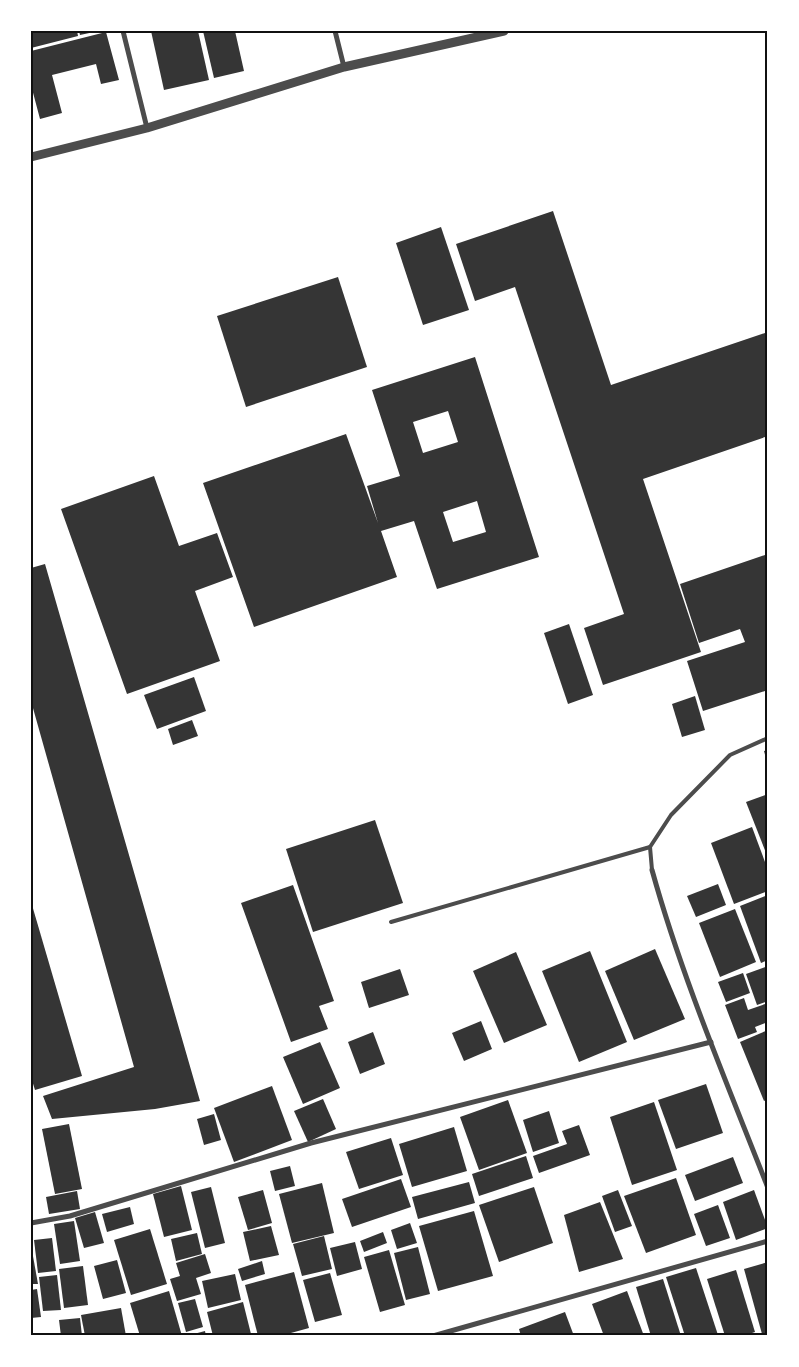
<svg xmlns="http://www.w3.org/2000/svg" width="799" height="1367" font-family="Inter,sans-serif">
<rect width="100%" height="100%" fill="#fff"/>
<g fill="#353535" fill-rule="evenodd">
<path d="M31,31H77L78,36L31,48Z"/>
<path d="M79,31H94V32L80,35Z"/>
<path d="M151,31H198L209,80L164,90Z"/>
<path d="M203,31H235L244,71L214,78Z"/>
<path d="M106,32L119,80L101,84L96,64L52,75L62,113L40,119L31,85V51Z"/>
<path d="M553,211L611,385L768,332V436L643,479L701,652L603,685L584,628L624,614L515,287L475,301L456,244Z"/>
<path d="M441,227L469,310L423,325L396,243Z"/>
<path d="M338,277L367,367L246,407L217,316Z"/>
<path d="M475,357L539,557L437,589L414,521L381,531L397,577L254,627L203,483L346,434L378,523L367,486L400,476L372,390ZM448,411L458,442L423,453L413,422ZM477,501L486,532L453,542L443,512Z"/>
<path d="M154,476L179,546L217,533L233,577L195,591L220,661L127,694L61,509Z"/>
<path d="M768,554V619L765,620L768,627V690L703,711L687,661L745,642L740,629L699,643L680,584Z"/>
<path d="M45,564L200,1101L155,1109L52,1119L43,1096L134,1067L31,701V568Z"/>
<path d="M569,624L593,695L568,704L544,633Z"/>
<path d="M194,677L206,711L157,729L144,695Z"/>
<path d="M695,696L705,730L682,737L672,704Z"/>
<path d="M192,720L198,736L173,745L168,729Z"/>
<path d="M768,750V762H767L764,751Z"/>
<path d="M768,794V858L746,802Z"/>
<path d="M375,820L403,903L313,932L286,849Z"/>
<path d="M752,827L768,870V891L734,904L711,843Z"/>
<path d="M718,884L726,905L696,917L687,896Z"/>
<path d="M293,885L334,1001L319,1006L328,1029L291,1042L241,903Z"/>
<path d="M768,895V960L761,963L740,906Z"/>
<path d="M32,905L82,1076L35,1090L31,1077Z"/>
<path d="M735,909L756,962L720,977L699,923Z"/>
<path d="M655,949L685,1019L634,1040L605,971Z"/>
<path d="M590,951L627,1042L579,1062L542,971Z"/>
<path d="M516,952L547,1025L504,1043L473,971Z"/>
<path d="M768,966V1001L757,1005L746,974Z"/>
<path d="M400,969L409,995L369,1008L361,982Z"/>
<path d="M743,973L750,993L726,1002L718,982Z"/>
<path d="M744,998L748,1010L768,1003V1022L755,1027L757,1032L738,1039L725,1005Z"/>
<path d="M481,1021L492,1049L464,1061L452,1033Z"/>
<path d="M768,1030V1099L764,1101L740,1042Z"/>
<path d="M373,1032L385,1064L360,1074L348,1042Z"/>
<path d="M320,1042L340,1088L303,1104L283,1057Z"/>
<path d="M706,1084L723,1133L676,1149L658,1100Z"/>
<path d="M272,1086L292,1140L234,1162L214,1108Z"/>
<path d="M323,1099L336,1129L308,1142L294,1111Z"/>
<path d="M508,1100L527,1153L479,1170L460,1117Z"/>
<path d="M654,1102L677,1170L632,1185L610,1117Z"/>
<path d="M549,1111L559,1143L533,1152L523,1120Z"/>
<path d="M214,1114L221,1140L204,1145L197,1119Z"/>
<path d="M69,1124L82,1189L55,1194L42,1129Z"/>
<path d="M579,1125L590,1155L539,1173L533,1156L567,1144L562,1131Z"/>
<path d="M454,1127L467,1171L412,1187L399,1144Z"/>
<path d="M391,1138L403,1175L359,1189L346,1152Z"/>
<path d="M526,1156L533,1178L479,1196L472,1174Z"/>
<path d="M733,1157L743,1183L695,1201L685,1175Z"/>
<path d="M290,1166L295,1186L275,1191L270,1171Z"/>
<path d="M676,1178L696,1235L646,1253L624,1196Z"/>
<path d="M401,1179L411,1207L352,1227L342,1199Z"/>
<path d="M469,1182L475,1203L418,1219L412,1197Z"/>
<path d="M322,1183L334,1233L292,1243L279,1194Z"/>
<path d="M181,1186L192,1230L164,1237L153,1194Z"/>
<path d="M211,1187L225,1243L205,1248L191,1192Z"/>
<path d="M534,1187L553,1243L499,1262L479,1205Z"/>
<path d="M263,1190L272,1223L248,1230L238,1197Z"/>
<path d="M618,1190L632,1226L615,1232L602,1196Z"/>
<path d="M754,1190L768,1228L736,1240L723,1202Z"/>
<path d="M77,1191L80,1209L49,1214L46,1197Z"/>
<path d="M600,1202L623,1259L579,1272L564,1215Z"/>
<path d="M718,1205L730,1238L706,1246L694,1214Z"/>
<path d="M130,1207L134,1224L107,1232L102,1214Z"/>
<path d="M474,1211L493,1276L438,1291L419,1226Z"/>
<path d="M95,1212L104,1243L84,1248L75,1218Z"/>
<path d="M74,1221L80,1261L60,1264L54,1224Z"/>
<path d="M410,1223L417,1243L397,1249L391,1230Z"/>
<path d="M271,1226L279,1255L250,1261L243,1232Z"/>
<path d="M150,1229L167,1284L131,1295L114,1240Z"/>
<path d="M383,1232L387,1243L364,1252L360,1241Z"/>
<path d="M197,1233L202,1254L176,1261L171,1239Z"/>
<path d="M324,1236L332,1269L302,1276L293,1244Z"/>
<path d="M52,1238L56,1271L38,1273L34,1240Z"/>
<path d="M355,1242L362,1269L337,1276L330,1248Z"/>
<path d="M31,1245L38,1284H31Z"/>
<path d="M418,1247L430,1294L406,1300L394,1253Z"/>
<path d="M389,1250L405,1305L380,1312L364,1257Z"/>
<path d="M205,1254L211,1273L196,1278L201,1294L177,1301L170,1279L180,1276L176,1263Z"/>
<path d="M117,1260L126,1293L103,1299L94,1266Z"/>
<path d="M262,1261L265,1274L242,1281L238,1269Z"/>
<path d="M768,1262V1332L762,1334L744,1269Z"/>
<path d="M83,1266L88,1305L64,1308L59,1269Z"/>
<path d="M696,1268L718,1335L717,1336H685L666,1277Z"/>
<path d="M736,1270L755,1332L743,1336H725L707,1279Z"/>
<path d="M294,1272L309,1328L280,1336H258L245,1285Z"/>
<path d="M330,1273L342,1315L315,1322L303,1280Z"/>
<path d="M235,1274L241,1300L208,1308L202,1281Z"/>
<path d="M57,1275L61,1310L43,1311L39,1277Z"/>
<path d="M663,1279L681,1336H651L636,1287Z"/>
<path d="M37,1289L41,1317L31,1318V1290Z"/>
<path d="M169,1291L182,1336H140L130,1303Z"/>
<path d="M627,1291L644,1336H604L592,1304Z"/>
<path d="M195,1299L203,1327L186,1332L178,1303Z"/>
<path d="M243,1302L251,1334L213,1336L207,1312Z"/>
<path d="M121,1308L126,1336H85L81,1315Z"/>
<path d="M565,1312L574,1336H521L519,1329Z"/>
<path d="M80,1318L82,1336H61L59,1320Z"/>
<path d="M205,1331L206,1336H191L190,1335Z"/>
</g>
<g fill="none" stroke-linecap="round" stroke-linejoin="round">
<g stroke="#4c4c4c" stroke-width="4">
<path d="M652,870L650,847L671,815L730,755L768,738"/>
<path d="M391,922L650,847"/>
</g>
<g stroke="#4c4c4c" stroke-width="5">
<path d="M123,31L147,128"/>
<path d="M335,31L344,67"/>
<path d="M652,870C682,978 727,1083 768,1188"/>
<path d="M31,1223L70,1216L311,1143L711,1042"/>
<path d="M433,1336L768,1241"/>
</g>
<path stroke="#4c4c4c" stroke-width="9" d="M31,157L147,128L344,67L504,31"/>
</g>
<rect width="799" height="1367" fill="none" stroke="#ffffff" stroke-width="65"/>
<rect x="32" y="32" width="734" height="1302" fill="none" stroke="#111" stroke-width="2"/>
</svg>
